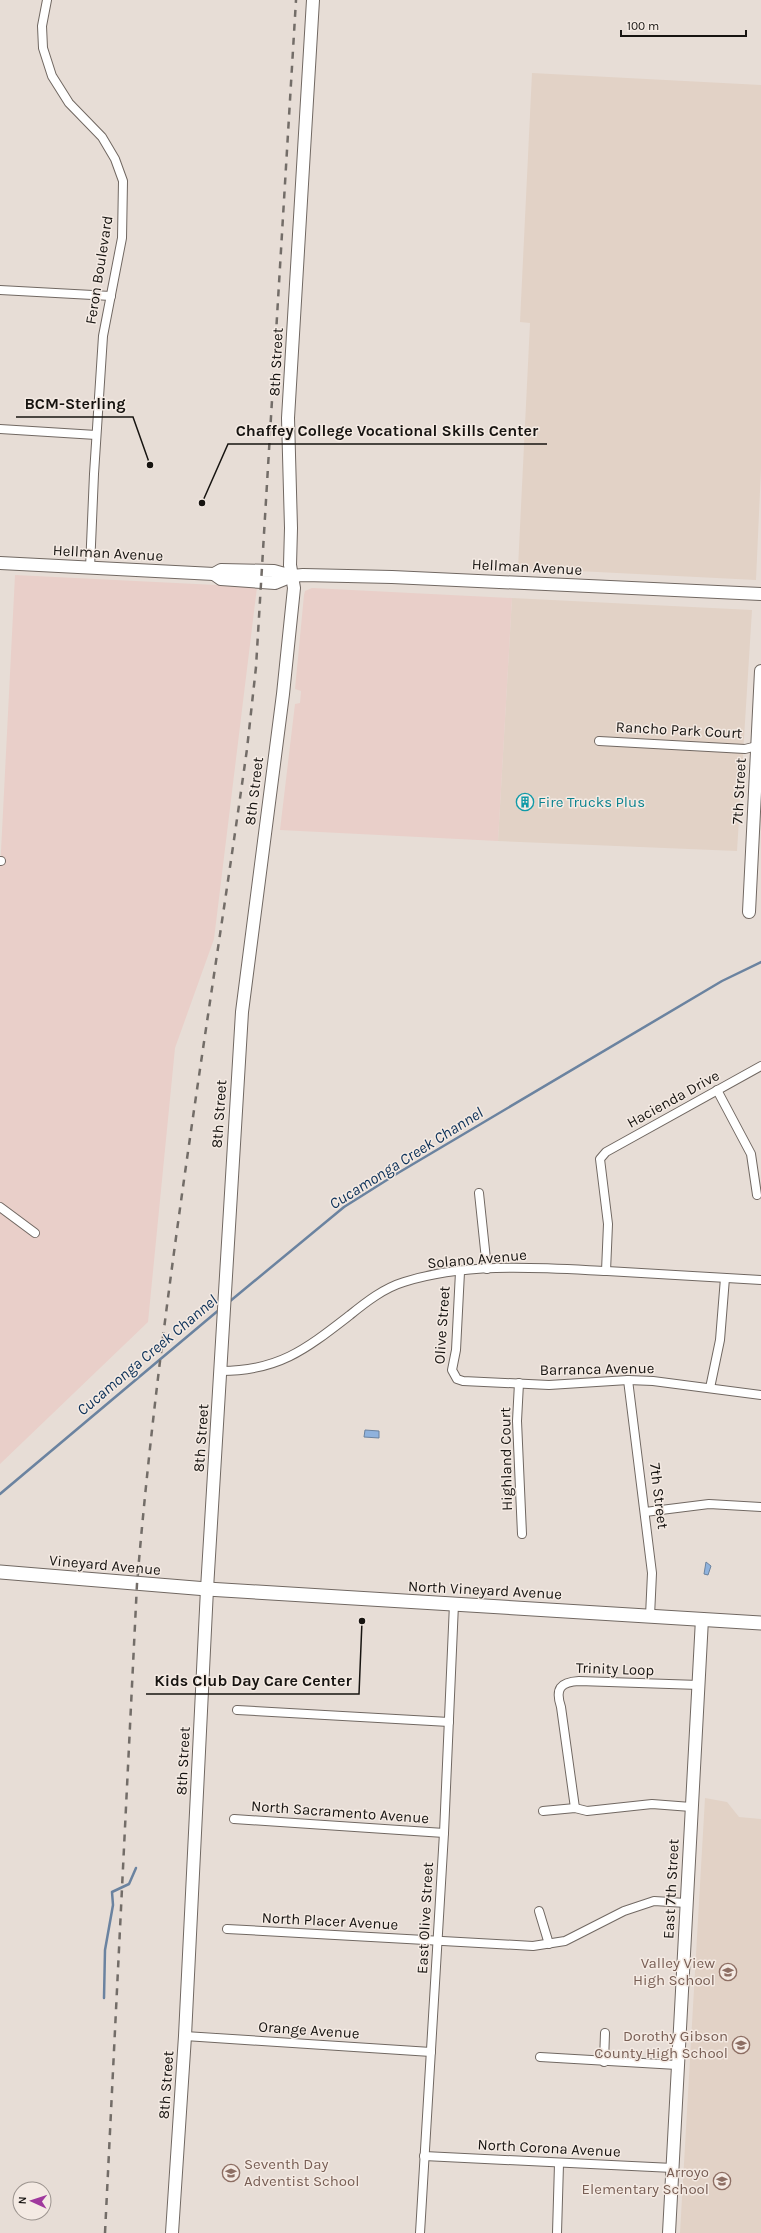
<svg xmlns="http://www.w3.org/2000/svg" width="761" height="2233" font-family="Karla,sans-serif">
<rect width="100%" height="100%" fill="#e7ddd6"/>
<g fill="#e2d2c6">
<path d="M532,73L761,85V469L756,580L518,568L530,323L520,322Z"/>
<path d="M512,598L752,610L737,851L498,841Z"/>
<path d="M705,1798L727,1802L739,1817L761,1819V2233H680Z"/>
</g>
<g fill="#e9cfc9">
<path d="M15,575L257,587L214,939L175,1048L148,1322L0,1464V871Z"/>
<path d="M312,588L512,598L498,841L280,830L295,704L300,703L301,691L295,689L304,595L305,591Z"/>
</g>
<g fill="#8fb2dd" stroke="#6b83a0">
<path d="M365,1430L379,1431V1438L364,1437Z"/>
<path d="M706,1562L711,1566L708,1575L704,1574Z"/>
</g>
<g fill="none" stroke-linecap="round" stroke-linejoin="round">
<g stroke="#6b83a0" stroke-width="2.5">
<path d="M229,1302L344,1207L398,1173L722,981L761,962"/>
<path d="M0,1494L220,1309"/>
<path d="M104,1998L105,1950L113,1905L112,1892L129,1884L136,1868"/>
</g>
<defs>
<g id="street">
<path d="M47,0L42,26L43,48L52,76L69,103L102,137L115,159L123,181L122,238L103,336L94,474L90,568"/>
<path d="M0,290L111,296"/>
<path d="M0,429L96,435"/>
<path d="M599,741L745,749L761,745"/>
<path d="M0,861H1"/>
<path d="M717,1090L751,1154L757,1195"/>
<path d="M479,1193L487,1269"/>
<path d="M0,1207L35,1233"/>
<path d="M606,1271L608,1224L600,1159L606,1152L761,1066"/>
<path d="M460,1272L456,1350L452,1370L457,1379L463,1381L549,1385L628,1380L653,1381L761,1395"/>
<path d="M221,1371C279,1371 306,1349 350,1315C366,1302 384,1288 404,1282C467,1262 542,1268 607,1271C659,1274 710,1277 761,1280"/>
<path d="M628,1380L652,1573L650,1616"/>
<path d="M519,1383L517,1421L522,1534"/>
<path d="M710,1388L720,1340L725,1278"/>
<path d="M645,1512L709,1504L761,1507"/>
<path d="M237,1710L449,1722"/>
<path d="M575,1808L561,1707C555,1689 560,1682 579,1681L699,1685"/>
<path d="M543,1811L575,1808L587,1811L652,1804L691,1807"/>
<path d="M234,1819L444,1833"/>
<path d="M539,1911L549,1944"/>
<path d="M227,1929L533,1946L565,1941L624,1911L654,1901L686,1903"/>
<path d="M185,2036L431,2052"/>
<path d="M540,2057L677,2065"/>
<path d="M604,2062L605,2033"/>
<path d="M424,2156L673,2168"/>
<path d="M420,2233L444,1833L454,1604"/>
<path d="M557,2233L559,2164"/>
</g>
<g id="secondary">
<path d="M0,563L214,574L221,570L274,571L292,576"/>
<path d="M214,574L221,579L275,583L292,576L303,575L392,577L761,594"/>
<path d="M749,912L761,671"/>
<path d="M172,2233L185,2036L207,1589L242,1012L283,694L294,588L290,565L291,528L288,418L313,0"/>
<path d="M669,2233L702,1619"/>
</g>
<path id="primary" d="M0,1572L207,1589L761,1623"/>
</defs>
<use href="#street" stroke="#716862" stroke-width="10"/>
<use href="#secondary" stroke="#716862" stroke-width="14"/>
<use href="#primary" stroke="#716862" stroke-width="15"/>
<use href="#street" stroke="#fff" stroke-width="8"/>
<use href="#secondary" stroke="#fff" stroke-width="12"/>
<use href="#primary" stroke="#fff" stroke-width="13"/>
<path stroke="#736d68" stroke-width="2.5" stroke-dasharray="7 7" stroke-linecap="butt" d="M105,2233L137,1584C160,1304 208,1027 247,749L256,667L296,0"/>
</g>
<defs>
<symbol id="building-ring" viewBox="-11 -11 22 22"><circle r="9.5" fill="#f4eae3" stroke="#0f9aa8" stroke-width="1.5"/><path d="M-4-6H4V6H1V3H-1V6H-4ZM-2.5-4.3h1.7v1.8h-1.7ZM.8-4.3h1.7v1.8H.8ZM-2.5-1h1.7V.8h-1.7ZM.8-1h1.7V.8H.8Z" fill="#0f9aa8"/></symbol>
<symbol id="school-ring" viewBox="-11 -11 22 22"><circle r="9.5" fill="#f4eae3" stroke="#8d6e63" stroke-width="1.5"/><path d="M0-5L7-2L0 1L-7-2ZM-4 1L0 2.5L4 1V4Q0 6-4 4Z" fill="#8d6e63"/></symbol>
</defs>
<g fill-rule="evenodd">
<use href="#building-ring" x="515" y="792" width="20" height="20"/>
<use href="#school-ring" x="718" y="1962" width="20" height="20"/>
<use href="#school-ring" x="731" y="2035" width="20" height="20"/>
<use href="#school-ring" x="221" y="2163" width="20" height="20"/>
<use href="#school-ring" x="712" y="2171" width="20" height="20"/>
</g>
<g text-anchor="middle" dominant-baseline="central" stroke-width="3" stroke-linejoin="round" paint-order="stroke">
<g font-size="15" fill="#171411" stroke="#f4eae3">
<text transform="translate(99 270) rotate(-81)">Feron Boulevard</text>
<text transform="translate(276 362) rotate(-87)">8th Street</text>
<text transform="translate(108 553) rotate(3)">Hellman Avenue</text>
<text transform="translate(527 567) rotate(3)">Hellman Avenue</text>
<text transform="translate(679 730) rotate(3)">Rancho Park Court</text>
<text transform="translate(254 791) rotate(-83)">8th Street</text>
<text transform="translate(739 791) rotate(-87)">7th Street</text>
<text transform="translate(673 1099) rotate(-29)">Hacienda Drive</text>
<text transform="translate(219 1114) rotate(-86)">8th Street</text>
<text transform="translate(477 1259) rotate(-5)">Solano Avenue</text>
<text transform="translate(442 1325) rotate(-86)">Olive Street</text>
<text transform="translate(597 1369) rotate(-1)">Barranca Avenue</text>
<text transform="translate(201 1438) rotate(-86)">8th Street</text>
<text transform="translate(506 1459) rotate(-91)">Highland Court</text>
<text transform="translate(659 1496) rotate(83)">7th Street</text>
<text transform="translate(105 1565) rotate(5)">Vineyard Avenue</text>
<text transform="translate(485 1590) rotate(3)">North Vineyard Avenue</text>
<text transform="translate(615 1669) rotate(2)">Trinity Loop</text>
<text transform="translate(183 1761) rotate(-87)">8th Street</text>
<text transform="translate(340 1812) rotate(4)">North Sacramento Avenue</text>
<text transform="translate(671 1889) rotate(-87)">East 7th Street</text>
<text transform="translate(425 1918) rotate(-87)">East Olive Street</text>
<text transform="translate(330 1921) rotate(3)">North Placer Avenue</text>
<text transform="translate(309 2030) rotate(4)">Orange Avenue</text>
<text transform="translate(166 2085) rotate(-86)">8th Street</text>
<text transform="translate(549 2148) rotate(3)">North Corona Avenue</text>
</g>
<g font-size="15" fill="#0d838f" stroke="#f4eae3" text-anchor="start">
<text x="538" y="802">Fire Trucks Plus</text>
</g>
<g font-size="15" fill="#785e54" stroke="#f4eae3" text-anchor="end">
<text x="715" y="1963">Valley View<tspan x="715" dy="17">High School</tspan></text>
<text x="728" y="2036">Dorothy Gibson<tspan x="728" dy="17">County High School</tspan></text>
<text x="244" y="2164" text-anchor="start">Seventh Day<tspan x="244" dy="17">Adventist School</tspan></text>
<text x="709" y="2172">Arroyo<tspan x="709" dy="17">Elementary School</tspan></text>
</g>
<g font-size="16" font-style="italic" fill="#0b3058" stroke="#f4eae3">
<text transform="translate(406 1158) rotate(-32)">Cucamonga Creek Channel</text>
<text transform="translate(147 1355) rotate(-40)">Cucamonga Creek Channel</text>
</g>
</g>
<path fill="none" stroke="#171411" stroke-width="1.5" d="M150 465L133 417H16M202 503L228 444H547M362 1621L359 1694H146"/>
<g fill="#171411" stroke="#f4eae3" stroke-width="1.5">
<circle cx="150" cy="465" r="4"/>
<circle cx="202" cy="503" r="4"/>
<circle cx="362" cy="1621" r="4"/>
</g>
<g font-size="16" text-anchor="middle" font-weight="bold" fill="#171411" stroke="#f4eae3" stroke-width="3" stroke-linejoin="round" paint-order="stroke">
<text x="75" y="409">BCM-Sterling</text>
<text x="387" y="436">Chaffey College Vocational Skills Center</text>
<text x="253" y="1686">Kids Club Day Care Center</text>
</g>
<g transform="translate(32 2201) rotate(273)"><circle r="19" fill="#f4eae3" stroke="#9c948f"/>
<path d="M0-3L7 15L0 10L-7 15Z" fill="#a0399d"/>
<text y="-6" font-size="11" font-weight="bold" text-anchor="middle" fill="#171411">N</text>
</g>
<path d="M621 30v6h125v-6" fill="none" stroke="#171411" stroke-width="2"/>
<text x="627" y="30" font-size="12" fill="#171411" stroke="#f4eae3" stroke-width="3" paint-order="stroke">100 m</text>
</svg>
